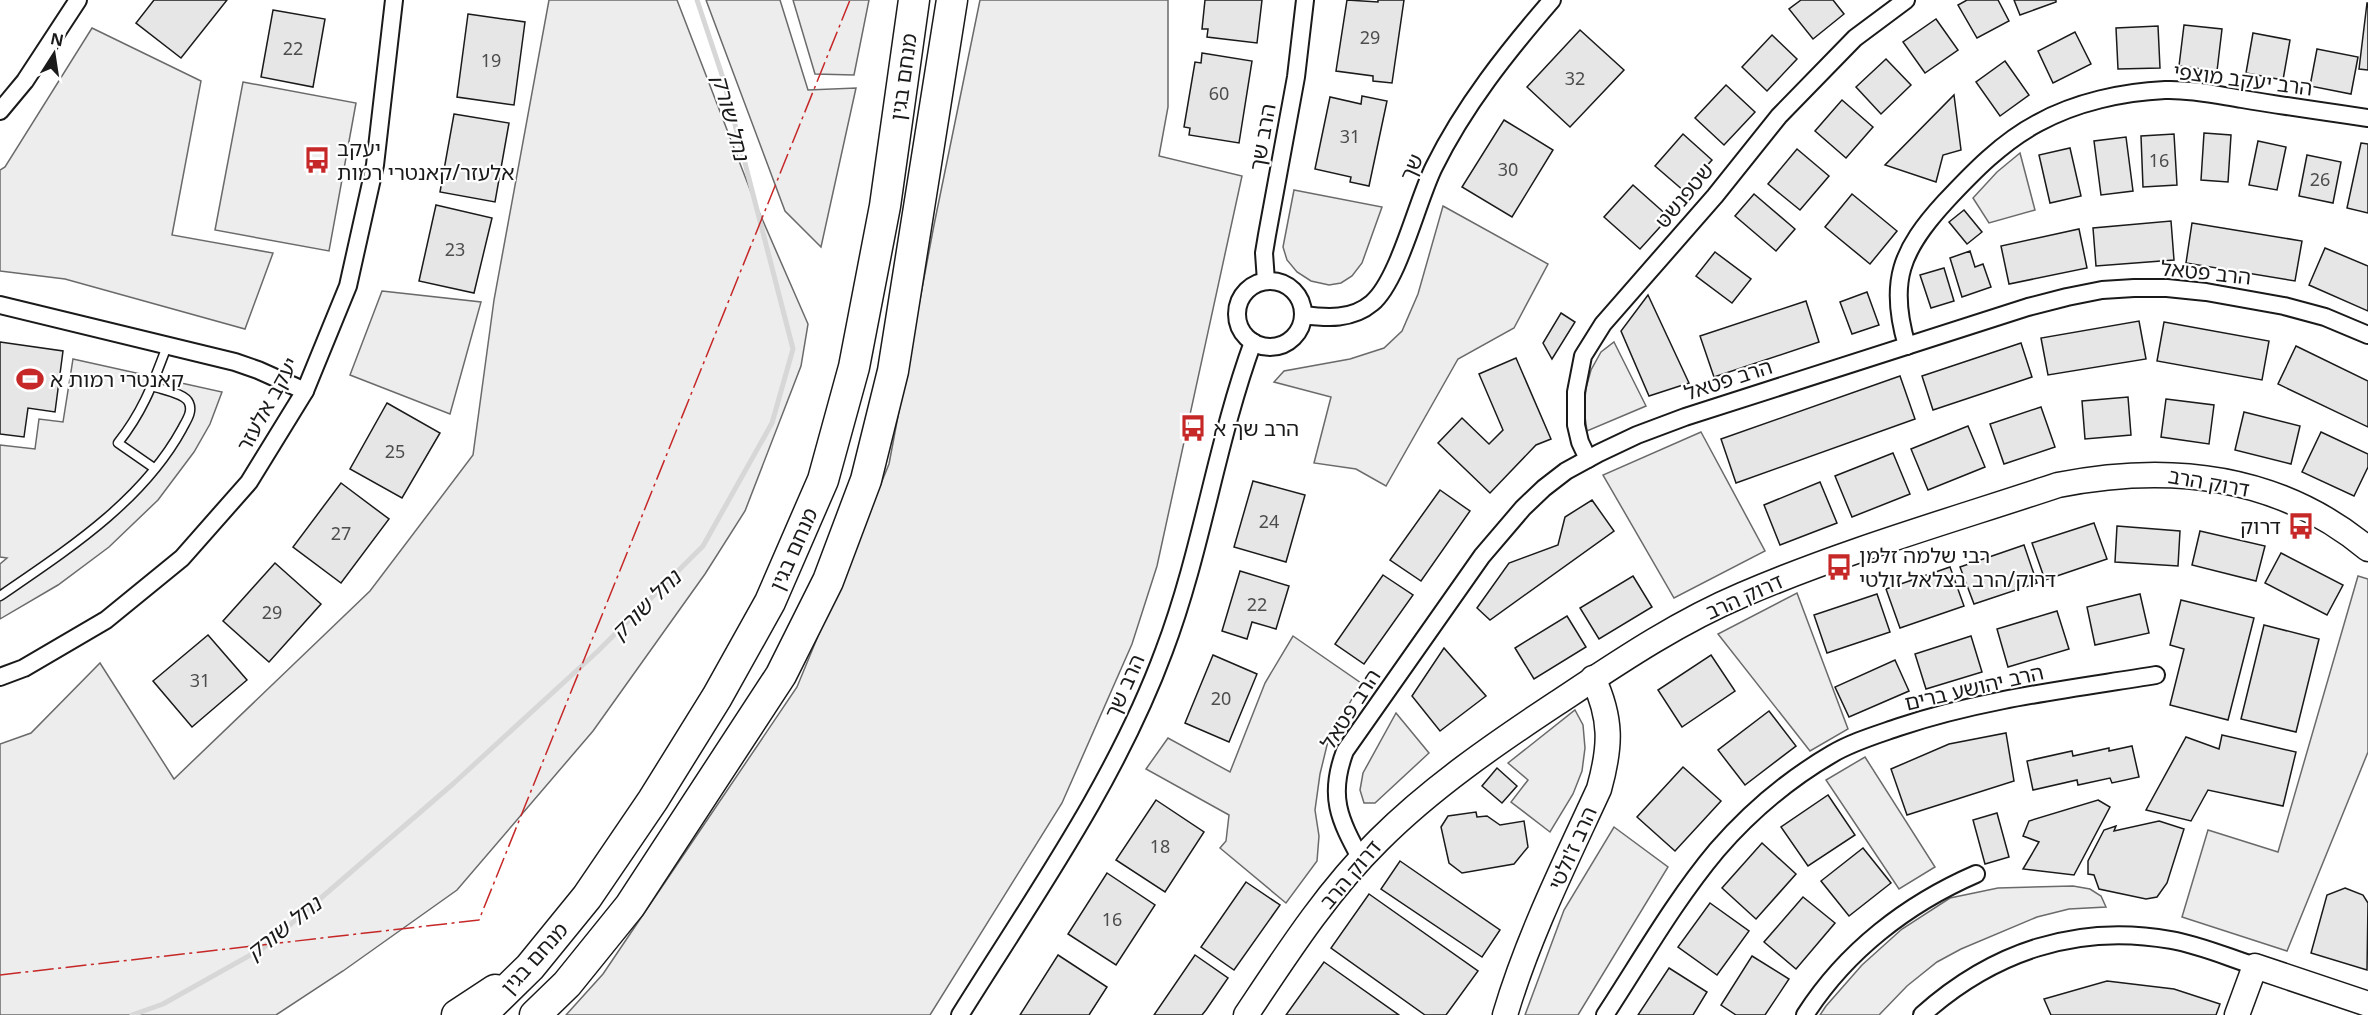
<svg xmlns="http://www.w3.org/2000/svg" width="2368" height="1015" font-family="'Noto Sans','Noto Sans Hebrew',sans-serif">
<rect width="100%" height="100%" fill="#fff"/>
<g fill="#ededed" stroke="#6a6a6a" stroke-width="1.5">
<path d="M549,0H677L756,205L808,324L801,366L745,511L705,574L593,731L457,890L343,971L276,1015H0V744L31,733L100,663L174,779L370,591L473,455L494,300Z"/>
<path d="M706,0H780L808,90L856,88L821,247L785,211Z"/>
<path d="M793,0H869L854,75L815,74Z"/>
<path d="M980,0H1168V107L1159,156L1242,176L1157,566L1132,644L1062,803L930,1015H566L603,974L797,687L889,464L934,225Z"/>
<path d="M92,28L201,81L172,235L273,253L245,329L65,279L0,271V170L5,167Z"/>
<path d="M243,82L356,103L329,251L215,230Z"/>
<path d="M2020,153L2035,210L1989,223L1973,198L1997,172Z"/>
<path d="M1294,190L1382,207L1362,263L1352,276L1341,283L1329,285L1311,281L1297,272L1287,260L1283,247Z"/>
<path d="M1443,206L1548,264L1514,328L1458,359L1386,486L1356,469L1314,463L1331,397L1274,382L1284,371L1350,359L1384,348L1402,331L1418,294Z"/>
<path d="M382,291L481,302L450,414L350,375Z"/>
<path d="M1614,342L1646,406L1587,431L1584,409L1586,388L1591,370L1601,352Z"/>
<path d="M73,359L222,392L210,424L194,452L158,500L109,547L58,585L0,619V564L7,558L0,557V445L35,449L39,419L63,422Z"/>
<path d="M1701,432L1765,551L1674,598L1603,475Z"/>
<path d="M2358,576L2368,579V752L2287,951L2182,917L2208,830L2278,852Z"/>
<path d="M1797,593L1848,729L1810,751L1718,634Z"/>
<path d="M1293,636L1361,683L1328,741L1320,774L1315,810L1319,836L1317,861L1286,903L1220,848L1226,841L1229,815L1146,769L1168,738L1230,772L1265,683Z"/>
<path d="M1575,710L1583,725L1585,748L1582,771L1573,794L1550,832L1511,802L1528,780L1508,763Z"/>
<path d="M1396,713L1429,753L1375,803H1364L1360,790L1363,773Z"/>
<path d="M1865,757L1935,867L1899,889L1826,780Z"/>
<path d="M1614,827L1668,867L1578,1015H1525L1564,910Z"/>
<path d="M2073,886L2090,889L2101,896L2106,907L2069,909L2037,917L1961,949L1937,962L1907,986L1879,1015H1820L1826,1006L1862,965L1902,929L1950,898L1998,888Z"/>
</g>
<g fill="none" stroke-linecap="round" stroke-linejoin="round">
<path stroke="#d7d7d7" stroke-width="5" d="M132,1015L163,1004L263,948L454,783L598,651L703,546L772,423L793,349L723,78L697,0"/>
</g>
<g fill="#e6e6e6" stroke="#1a1a1a" stroke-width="1.5">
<path d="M154,0H227L181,58L136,23Z"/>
<path d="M1205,0H1262L1257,43L1207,37L1208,29H1202Z"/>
<path d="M1347,0L1378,2V0H1404L1392,83L1373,81V76L1336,71Z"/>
<path d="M1801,0H1833L1844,14L1813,39L1789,9Z"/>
<path d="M1967,0H1998L2009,21L1977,38L1958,5Z"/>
<path d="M2014,0H2056V2L2020,15Z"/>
<path d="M2367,3H2368V70L2359,69Z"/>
<path d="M273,10L325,19L313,87L261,77Z"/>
<path d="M468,14L525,22L514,105L457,97Z"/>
<path d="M1936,19L1958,50L1925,73L1903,42Z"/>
<path d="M2184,25L2222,29L2217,71L2179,66Z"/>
<path d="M2158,26L2160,68L2118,69L2116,28Z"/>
<path d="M1580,30L1624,70L1570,127L1527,87Z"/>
<path d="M2075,32L2091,64L2053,83L2038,51Z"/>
<path d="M2253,33L2290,40L2283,80L2246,73Z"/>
<path d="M1772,35L1797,59L1767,91L1742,67Z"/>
<path d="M2317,49L2358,57L2351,94L2310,86Z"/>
<path d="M1202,53L1252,61L1239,143L1189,135L1190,128L1184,127L1195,62L1201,63Z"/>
<path d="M1886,59L1911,85L1881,114L1856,87Z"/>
<path d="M2005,61L2029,95L2000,116L1976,82Z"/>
<path d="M1726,85L1755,112L1724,145L1695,118Z"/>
<path d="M1954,95L1961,150L1943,155L1936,182L1885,165Z"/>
<path d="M1362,96L1387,101L1369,186L1350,182L1351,177L1315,169L1330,97L1361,104Z"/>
<path d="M1842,100L1873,127L1846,158L1815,131Z"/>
<path d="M454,114L509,123L495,202L440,192Z"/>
<path d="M1504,120L1553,150L1512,217L1462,187Z"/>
<path d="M2204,133L2231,135L2228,182L2201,180Z"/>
<path d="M1683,134L1712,160L1684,191L1655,166Z"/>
<path d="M2174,134L2177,185L2143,187L2141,136Z"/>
<path d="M2126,137L2133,191L2101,195L2094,141Z"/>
<path d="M2258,141L2286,147L2277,190L2249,185Z"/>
<path d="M2361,143L2368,144V213L2347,208Z"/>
<path d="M2070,148L2081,196L2050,203L2039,155Z"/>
<path d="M1797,149L1829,176L1800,210L1768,184Z"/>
<path d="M2307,155L2341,162L2333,203L2299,196Z"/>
<path d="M1633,185L1669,217L1640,249L1604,217Z"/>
<path d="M1754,194L1795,229L1776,251L1735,216Z"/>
<path d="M1852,194L1897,231L1870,264L1825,227Z"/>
<path d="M436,205L492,218L474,293L419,281Z"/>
<path d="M1964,210L1982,232L1967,244L1949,222Z"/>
<path d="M2171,221L2174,260L2096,266L2093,228Z"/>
<path d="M2192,223L2302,241L2295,281L2186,263Z"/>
<path d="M2079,229L2087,268L2009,284L2001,246Z"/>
<path d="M2325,248L2368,266V311L2309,285Z"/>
<path d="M1970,251L1975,267L1983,264L1991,287L1962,297L1950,258Z"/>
<path d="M1715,252L1751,279L1732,303L1696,276Z"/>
<path d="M1944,268L1954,301L1931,308L1920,275Z"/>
<path d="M1867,292L1879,325L1852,334L1840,302Z"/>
<path d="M1648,295L1689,383L1649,396L1621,331Z"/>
<path d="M1806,301L1819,342L1714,377L1700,336Z"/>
<path d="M1561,313L1575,322L1552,359L1543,343Z"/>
<path d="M2139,321L2146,359L2048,375L2041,338Z"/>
<path d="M2164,322L2269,341L2262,380L2157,361Z"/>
<path d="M0,342L63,351L55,412L28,408L24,437L0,434Z"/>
<path d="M2021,343L2032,377L1933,410L1922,376Z"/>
<path d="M2296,346L2368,381V427L2278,384Z"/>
<path d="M1516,358L1551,439L1536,445L1490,493L1438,443L1462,418L1489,444L1503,430L1479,374Z"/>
<path d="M1900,376L1915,419L1736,483L1721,439Z"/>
<path d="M2128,397L2131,435L2085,439L2082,401Z"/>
<path d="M2166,399L2214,405L2209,444L2161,437Z"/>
<path d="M387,403L440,433L402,498L350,469Z"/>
<path d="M2041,407L2055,447L2004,464L1990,424Z"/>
<path d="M2244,412L2300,426L2291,464L2235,450Z"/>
<path d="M1968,426L1985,467L1928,490L1911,449Z"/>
<path d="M2321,432L2368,454V467L2354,496L2302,472Z"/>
<path d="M1893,453L1910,494L1852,517L1835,476Z"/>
<path d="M1253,481L1305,495L1286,562L1234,547Z"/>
<path d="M1820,482L1837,523L1780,545L1764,505Z"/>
<path d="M341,483L389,519L341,583L293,547Z"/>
<path d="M1440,490L1470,511L1421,581L1390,560Z"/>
<path d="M1592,500L1614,531L1490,620L1477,608L1509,563L1558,545L1565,517Z"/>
<path d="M2094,523L2107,559L2045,580L2032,543Z"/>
<path d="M2117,526L2180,531L2178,566L2115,562Z"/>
<path d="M2200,531L2265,546L2256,581L2192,565Z"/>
<path d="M2024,545L2037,583L1974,604L1960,567Z"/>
<path d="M2281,553L2343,585L2327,615L2265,583Z"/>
<path d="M275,563L321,604L269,662L223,621Z"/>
<path d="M1950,567L1964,606L1900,628L1886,589Z"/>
<path d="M1240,571L1289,586L1276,629L1252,622L1247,639L1222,631Z"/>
<path d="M1383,575L1413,595L1364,664L1335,644Z"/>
<path d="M1633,576L1652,607L1599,639L1580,608Z"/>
<path d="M1877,594L1890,632L1827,653L1814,615Z"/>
<path d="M2140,594L2149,633L2095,645L2087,607Z"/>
<path d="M2181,600L2254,618L2228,720L2170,705L2184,649L2170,645Z"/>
<path d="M2057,611L2069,649L2008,667L1997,629Z"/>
<path d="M1567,616L1586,647L1534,679L1515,648Z"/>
<path d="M2264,625L2319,639L2296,732L2241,719Z"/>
<path d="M208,635L247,680L192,727L153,681Z"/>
<path d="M1971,636L1982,672L1926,689L1915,654Z"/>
<path d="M1444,648L1486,696L1440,731L1412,696Z"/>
<path d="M1213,655L1257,674L1229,742L1185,723Z"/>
<path d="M1711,655L1735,691L1682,727L1658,690Z"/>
<path d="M1895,660L1909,691L1849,717L1835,687Z"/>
<path d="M1769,711L1796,746L1745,785L1718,750Z"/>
<path d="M2006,733L2014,781L1907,815L1891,769L1949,744Z"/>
<path d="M2222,735L2296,752L2283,806L2208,790L2191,821L2146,810L2186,737L2219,749Z"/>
<path d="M2132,746L2139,777L2112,783L2110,778L2078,785L2077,780L2033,790L2027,761L2072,751L2073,756L2109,748V751Z"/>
<path d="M1683,767L1721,801L1675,851L1637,817Z"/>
<path d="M1497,768L1517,786L1502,803L1482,786Z"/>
<path d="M1828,795L1855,835L1808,866L1781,827Z"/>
<path d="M1156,800L1204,832L1165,892L1116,860Z"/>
<path d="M2098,800L2110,807L2074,875L2023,869L2039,842L2023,836L2029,821Z"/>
<path d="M1476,812L1477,817L1487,816L1500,825L1524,821L1528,847L1514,864L1462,873L1449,863L1441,827L1448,816Z"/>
<path d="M1997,813L2009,857L1985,864L1973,820Z"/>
<path d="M2159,821L2184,829L2167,883L2157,897L2146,899L2099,889L2094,875L2088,874V861L2104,830L2116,826L2114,831Z"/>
<path d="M1762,843L1796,874L1756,919L1722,888Z"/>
<path d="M1863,848L1891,883L1849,916L1821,881Z"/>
<path d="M1400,861L1500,930L1482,957L1381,889Z"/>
<path d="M1107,873L1155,905L1116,965L1068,934Z"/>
<path d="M1246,882L1280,905L1234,970L1201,947Z"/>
<path d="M2345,888L2363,895L2368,903L2367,970L2311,953L2327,895Z"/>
<path d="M1369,894L1478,971L1446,1015H1425L1331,948Z"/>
<path d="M1803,897L1835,923L1796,969L1764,942Z"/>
<path d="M1710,903L1749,931L1717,975L1678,947Z"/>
<path d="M1058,955L1107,987L1089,1015H1020Z"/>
<path d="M1195,955L1228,978L1206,1010L1202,1015H1154Z"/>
<path d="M1752,956L1789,979L1765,1015H1736L1721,1005Z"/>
<path d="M1324,962L1399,1015H1286Z"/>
<path d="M1669,968L1707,992L1693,1015H1638Z"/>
<path d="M2107,981L2174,989L2220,1004L2216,1015H2051L2044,999Z"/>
</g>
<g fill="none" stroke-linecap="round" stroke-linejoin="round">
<defs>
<g id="lane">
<path d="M154,468L118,443C144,410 153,383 167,346"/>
<path d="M0,596C67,550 142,502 182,429C186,421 193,412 189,403C185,393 162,390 152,386"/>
</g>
<g id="street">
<path d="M0,111L25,81L78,0"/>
<path d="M1266,281L1264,253L1267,235L1296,77L1305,0"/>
<circle cx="1270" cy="314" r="33"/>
<path d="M0,305L235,362L258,370L305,391"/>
<path d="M1303,315C1327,318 1352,320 1372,303C1399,280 1417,201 1434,167C1464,106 1507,52 1552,0"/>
<path d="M1907,346C1888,282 1901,250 1945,202C1973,172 2002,142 2038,123C2076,102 2123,92 2165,90C2191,89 2217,95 2242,99C2284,106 2326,112 2368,118"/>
<path d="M1588,459L1580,442L1576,425V392L1583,356L1603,324L1715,196L1779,116L1855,38L1906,0"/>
<path d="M0,677L24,668L106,620L182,558L249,482L305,391L348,286L375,165L394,0"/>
<path d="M1361,859C1339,819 1328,796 1345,751L1482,556L1523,508L1544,488L1566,471L1599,453L1637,435L1685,417L2028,307L2067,297L2102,290L2134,288H2167L2206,292L2284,306L2325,317L2368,335"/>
<path d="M960,1015C1033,898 1116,781 1164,651C1202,551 1216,443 1253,342"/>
<path d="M1605,1015C1641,960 1675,900 1717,850C1750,812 1789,779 1832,754C1852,742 1876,735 1899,727C1982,699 2070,689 2156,675"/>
<path d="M1805,1015C1846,951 1907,904 1976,874"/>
<path d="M1922,1015C1992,952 2077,923 2171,940C2200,945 2227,957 2255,966"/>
</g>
<g id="secondary">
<path d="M1246,1015C1286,955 1327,891 1379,840C1431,788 1495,744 1557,703C1616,664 1676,623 1742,595C1844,551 1953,520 2058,485C2169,463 2278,474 2368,549"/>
<path d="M1505,1015C1528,937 1565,863 1599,789C1611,746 1612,719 1593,678"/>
<path d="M2237,1015L2255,966L2368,1004"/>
</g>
<g id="highway">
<path d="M457,1015L495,990"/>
<path d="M481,1015L530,967L587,897L653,800L717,697L770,602L823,480L854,367L885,206L914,0"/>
<path d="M535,1015L567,984L630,906L781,675L828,581L866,480L893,371L952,0"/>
</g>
</defs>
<use href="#lane" stroke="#1a1a1a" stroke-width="11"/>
<use href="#street" stroke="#1a1a1a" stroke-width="20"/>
<use href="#secondary" stroke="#1a1a1a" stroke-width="27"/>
<use href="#highway" stroke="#1a1a1a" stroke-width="33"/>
<use href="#lane" stroke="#fff" stroke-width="8"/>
<use href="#street" stroke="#fff" stroke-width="16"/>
<use href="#secondary" stroke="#fff" stroke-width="24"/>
<use href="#highway" stroke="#fff" stroke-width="30"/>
<path stroke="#c62828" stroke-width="1.5" stroke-dasharray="21 4.5 3 4.5" stroke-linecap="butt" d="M0,975L479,920L850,0"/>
</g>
<defs>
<symbol id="bus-bare" viewBox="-9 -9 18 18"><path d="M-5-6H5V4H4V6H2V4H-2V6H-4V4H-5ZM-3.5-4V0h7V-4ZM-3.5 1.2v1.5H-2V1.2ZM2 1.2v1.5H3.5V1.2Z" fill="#c62828" stroke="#fff" stroke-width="2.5" paint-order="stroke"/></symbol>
<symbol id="stadium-bare" viewBox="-9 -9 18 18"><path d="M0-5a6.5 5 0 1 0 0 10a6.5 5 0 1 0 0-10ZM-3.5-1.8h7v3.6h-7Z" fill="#c62828" stroke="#fff" stroke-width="2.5" paint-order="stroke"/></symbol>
</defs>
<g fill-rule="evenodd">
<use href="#bus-bare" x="298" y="141" width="38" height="38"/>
<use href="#stadium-bare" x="11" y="360" width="38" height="38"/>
<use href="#bus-bare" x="1174" y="409" width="38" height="38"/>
<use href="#bus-bare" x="2282" y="507" width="38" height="38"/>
<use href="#bus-bare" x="1820" y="548" width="38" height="38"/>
</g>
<g text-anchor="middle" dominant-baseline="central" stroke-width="4.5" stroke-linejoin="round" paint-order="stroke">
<g font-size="18" fill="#4d4d4d">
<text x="1370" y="37">29</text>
<text x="293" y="48">22</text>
<text x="491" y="60">19</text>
<text x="1575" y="78">32</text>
<text x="1219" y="93">60</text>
<text x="1350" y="136">31</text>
<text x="2159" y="160">16</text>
<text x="1508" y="169">30</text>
<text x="2320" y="179">26</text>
<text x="455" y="249">23</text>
<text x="395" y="451">25</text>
<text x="1269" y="521">24</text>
<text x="341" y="533">27</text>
<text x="1257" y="604">22</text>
<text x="272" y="612">29</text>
<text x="200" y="680">31</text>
<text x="1221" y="698">20</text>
<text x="1160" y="846">18</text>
<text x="1112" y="919">16</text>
</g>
<g font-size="21" fill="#1a1a1a" stroke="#fff">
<text transform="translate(903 77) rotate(-82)">מנחם בגין</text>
<text transform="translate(2243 79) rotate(7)">הרב יעקב מוצפי</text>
<text transform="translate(1262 137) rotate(-80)">הרב שך</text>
<text transform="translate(1411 167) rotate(-66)">שך</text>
<text transform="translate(1684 195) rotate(-50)">שטפנשט</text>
<text transform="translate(2206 272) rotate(6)">הרב פטאל</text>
<text transform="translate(1728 379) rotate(-18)">הרב פטאל</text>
<text transform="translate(267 404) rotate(-61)">יעקב אלעזר</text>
<text transform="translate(2209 482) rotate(10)">דרוק הרב</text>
<text transform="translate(793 549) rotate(-66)">מנחם בגין</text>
<text transform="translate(1744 596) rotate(-24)">דרוק הרב</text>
<text transform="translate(1124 686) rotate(-66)">הרב שך</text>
<text transform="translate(1974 687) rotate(-13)">הרב יהושע ברים</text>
<text transform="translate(1350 709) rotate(-57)">הרב פטאל</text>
<text transform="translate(1572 848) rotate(-66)">הרב ז'ולטי</text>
<text transform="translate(1350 874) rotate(-50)">דרוק הרב</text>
<text transform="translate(534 958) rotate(-48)">מנחם בגין</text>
</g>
<g font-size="21" fill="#1a1a1a" stroke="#fff" text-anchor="start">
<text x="337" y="148">יעקב<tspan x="337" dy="24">אלעזר/קאנטרי רמות</tspan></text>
<text x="50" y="379">קאנטרי רמות א</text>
<text x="1213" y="428">הרב שך א</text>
<text x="2281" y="526" text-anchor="end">דרוק</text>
<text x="1859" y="555">רבי שלמה זלמן<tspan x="1859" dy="24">דרוק/הרב בצלאל זולטי</tspan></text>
</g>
<g font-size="22" font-style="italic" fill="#1a1a1a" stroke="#fff">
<text transform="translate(732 117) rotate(75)">נחל שורק</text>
<text transform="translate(645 604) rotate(-45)">נחל שורק</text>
<text transform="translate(283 927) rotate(-38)">נחל שורק</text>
</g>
</g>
<g transform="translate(54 54) rotate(12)" stroke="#ffffff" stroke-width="4.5" paint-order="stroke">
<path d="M0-4.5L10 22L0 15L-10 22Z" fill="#1a1a1a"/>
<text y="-9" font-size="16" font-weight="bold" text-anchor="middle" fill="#1a1a1a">N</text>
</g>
</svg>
